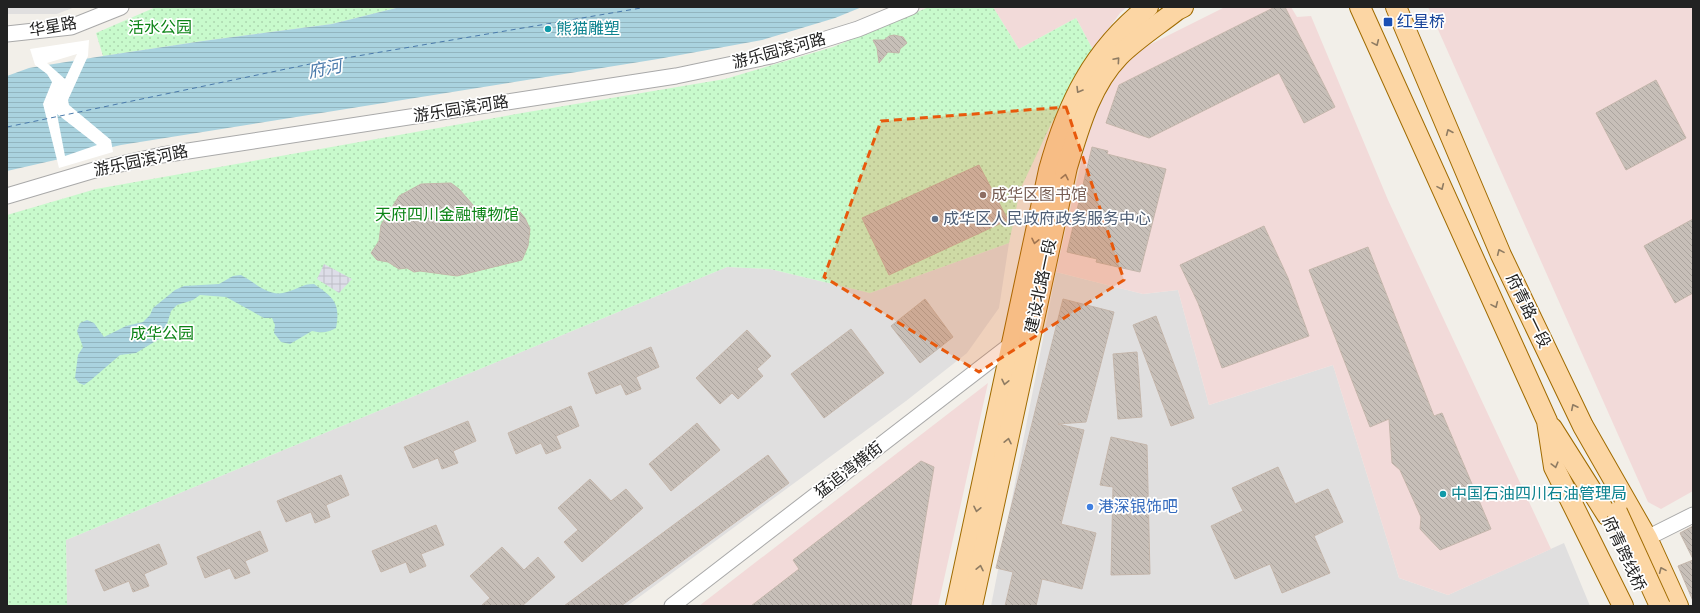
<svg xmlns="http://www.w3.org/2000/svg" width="1700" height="613" font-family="'Alegreya Sans','Noto Sans SC',sans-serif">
<defs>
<pattern id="park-dots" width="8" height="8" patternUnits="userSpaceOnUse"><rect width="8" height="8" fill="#c8facc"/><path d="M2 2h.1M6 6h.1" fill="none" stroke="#acd6af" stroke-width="1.8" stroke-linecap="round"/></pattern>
<pattern id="plaza-grid" width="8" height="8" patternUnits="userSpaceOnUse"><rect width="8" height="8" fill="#dddde8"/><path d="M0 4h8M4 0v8" fill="none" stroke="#bdbdc7"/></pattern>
<pattern id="water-rules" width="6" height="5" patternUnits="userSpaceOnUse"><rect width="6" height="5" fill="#aad3df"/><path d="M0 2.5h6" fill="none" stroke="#92b5bf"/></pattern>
<pattern id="building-back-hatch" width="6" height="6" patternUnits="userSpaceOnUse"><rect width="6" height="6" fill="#c7bfb8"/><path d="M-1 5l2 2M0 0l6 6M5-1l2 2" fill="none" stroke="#aba49e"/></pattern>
</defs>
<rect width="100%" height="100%" fill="#f2efe9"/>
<g fill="#e0dfdf">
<path d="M7,7H75L57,14H7Z"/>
<path d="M1009,243L999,308L967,353L906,401L627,606H67L66,540L727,267L770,269L870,293Z"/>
<path d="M1056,272L1143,294L1178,290L1209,405L1333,365L1399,578L1448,595L1564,543L1590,606H991Z"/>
</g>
<g fill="#f2dad9">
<path d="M993,7H1127L1120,13L1093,50L1076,18L1019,49Z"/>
<path d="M1225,7H1291L1297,17L1311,16L1388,200L1551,549L1448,595L1399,578L1333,365L1209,405L1178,290L1143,294L1056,272L1088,132L1106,88L1135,52Z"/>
<path d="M1428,7H1693V491L1661,509L1648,502Z"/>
<path d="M988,383L938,606H699Z"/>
</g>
<g fill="url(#park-dots)">
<path d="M156,7H400L332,24L203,41L103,56L96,33Z"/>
<path d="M929,7H993L1019,49L1076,18L1093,50L1051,124L1020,190L1009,243L870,293L770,269L727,267L66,540L67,606H7V215L96,189L528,112L725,79L833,47Z"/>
</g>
<path fill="url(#plaza-grid)" d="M324,264L352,279L339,293L317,279Z"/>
<g fill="url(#water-rules)">
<path d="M400,7H862L835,18L762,40L658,59L121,145L7,171V76L29,68L103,56L203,41L332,24Z"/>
<path d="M241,275C256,283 269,298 287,292C298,289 302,284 314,284C333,297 341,303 336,328C327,333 322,333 312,331L290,344L281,342L274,333L275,325L272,318H264L226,297L200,295L193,300L177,305L171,311L165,331L159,339L136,353L120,355L91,380L84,385L79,383L75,378L78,355L83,347L77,331L80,323L87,320L94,323L104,337L126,326L143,322L150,315L153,308L175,290L184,286L219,284L233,276Z"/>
</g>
<path fill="#fff" fill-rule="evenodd" d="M89,40L88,56L68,100L69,105L111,140L113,152L59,168L43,104L52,82L47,74L35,65L30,49ZM77,54L65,79L47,63ZM57,114L97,145L65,156Z"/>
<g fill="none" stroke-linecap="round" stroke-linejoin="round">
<path stroke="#4a7aab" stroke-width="1" stroke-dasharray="5 4" stroke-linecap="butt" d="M7,127L310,64L647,7"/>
</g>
<g fill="url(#building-back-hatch)" stroke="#c4b6ab">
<path d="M1275,7H1285L1335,107L1304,123L1279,73L1149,138L1106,123L1119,85Z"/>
<path d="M894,35L903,37L907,43L900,49L899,53L888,52L879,63L877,48L873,40H884L889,36Z"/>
<path d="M1656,80L1686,138L1626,170L1596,113Z"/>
<path d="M1092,147L1108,151L1107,154L1166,169L1140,272L1096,262L1097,259L1067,252Z"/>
<path d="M979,165L1008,220L889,275L862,218Z"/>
<path d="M451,183L459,189L481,214L505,208L516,207L525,218L530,229L528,246L522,260L457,276L420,271L414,272L407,268L399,269L388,262L377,260L371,253L379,241L381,225L399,196L421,184Z"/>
<path d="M1693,219V293L1675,303L1644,246Z"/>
<path d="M1264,226L1288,278L1309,336L1222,368L1198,303L1180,265Z"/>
<path d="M1368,247L1434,416L1442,413L1491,529L1440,550L1420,529L1421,517L1400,470L1392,463L1389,419L1370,427L1309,270Z"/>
<path d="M925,299L953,337L920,363L891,326Z"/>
<path d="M1063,299L1114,312L1086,422L1058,424L1084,430L1061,524L1096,533L1082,589L1042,579L1036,606H1005L1013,572L996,568Z"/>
<path d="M1156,316L1194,418L1171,426L1133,325Z"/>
<path d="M851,329L884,373L824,418L791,374Z"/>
<path d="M747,330L771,356L757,369L763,376L738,399L732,393L720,404L696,378Z"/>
<path d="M651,347L659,367L636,377L641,389L626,395L621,384L596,394L588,373Z"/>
<path d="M1137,352L1142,417L1118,419L1113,354Z"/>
<path d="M571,406L579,426L556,436L561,448L546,454L541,443L516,454L508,433Z"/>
<path d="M468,421L476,441L453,451L458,463L442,469L438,458L413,468L404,447Z"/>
<path d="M697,423L720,450L671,491L649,464Z"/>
<path d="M1111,437L1147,445L1150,574L1111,575L1113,487L1100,485Z"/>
<path d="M768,455L789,483L621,606H564Z"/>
<path d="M921,461L934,467L911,606H751L799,569L793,560Z"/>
<path d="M1278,467L1295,504L1328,489L1343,522L1314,536L1330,573L1282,593L1270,564L1235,579L1211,526L1243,511L1232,488Z"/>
<path d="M341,475L349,495L326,505L330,517L315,523L311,512L286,522L277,501Z"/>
<path d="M590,479L611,501L626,489L643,508L582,562L564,542L578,530L558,508Z"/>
<path d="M436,525L444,545L421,554L426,566L410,573L406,562L381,572L372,551Z"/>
<path d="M1693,526V559L1680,533Z"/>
<path d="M260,531L268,551L245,561L250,573L235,579L230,568L205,578L197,557Z"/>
<path d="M159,544L167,564L144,574L149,586L133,592L129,581L104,591L95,570Z"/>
<path d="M502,547L524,570L538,557L555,577L522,606H481L490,598L470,576Z"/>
<path d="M1693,560V601L1678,566Z"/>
</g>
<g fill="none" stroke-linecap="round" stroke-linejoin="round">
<defs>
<g id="minor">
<path d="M7,34L71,27L121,7"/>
<path d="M7,196L98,169L162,155L676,76L771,56L858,29L911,7"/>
<path d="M1647,538L1693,515"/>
<path d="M672,606L1013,343H1016"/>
</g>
<g id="major">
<path d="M1360,7L1547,421L1554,467L1623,606"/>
<path d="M1396,7L1501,255L1583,426L1647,538L1678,606"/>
<path d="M1552,428L1607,515"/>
<path d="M956,606L1049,170C1067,104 1093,50 1148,7"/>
<path d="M972,606L1067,167C1079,128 1090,86 1119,56C1136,39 1158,25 1177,10L1183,7"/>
</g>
</defs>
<use href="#minor" stroke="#a9a9a9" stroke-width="17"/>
<use href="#major" stroke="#a06b00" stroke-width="22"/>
<use href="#minor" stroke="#fff" stroke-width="15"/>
<use href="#major" stroke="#fcd6a4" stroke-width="20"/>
<defs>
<path id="major-bridge" d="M1617,512L1660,606"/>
</defs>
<use href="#major-bridge" stroke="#a06b00" stroke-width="22" stroke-linecap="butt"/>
<use href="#major-bridge" stroke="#fcd6a4" stroke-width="20"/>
</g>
<defs><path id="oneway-chevron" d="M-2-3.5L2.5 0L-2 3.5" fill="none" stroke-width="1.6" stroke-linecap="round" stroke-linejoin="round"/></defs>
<g stroke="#8f7c63">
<use href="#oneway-chevron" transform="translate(1376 43) rotate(66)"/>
<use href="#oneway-chevron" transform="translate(1117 60) rotate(-49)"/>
<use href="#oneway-chevron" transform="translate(1079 90) rotate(121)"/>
<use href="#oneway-chevron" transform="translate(1449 132) rotate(-113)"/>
<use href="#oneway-chevron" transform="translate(1065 177) rotate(-78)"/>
<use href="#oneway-chevron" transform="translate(1441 187) rotate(66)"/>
<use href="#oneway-chevron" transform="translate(1035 241) rotate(102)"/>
<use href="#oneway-chevron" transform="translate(1500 252) rotate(-114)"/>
<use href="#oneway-chevron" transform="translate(1495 305) rotate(66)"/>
<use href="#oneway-chevron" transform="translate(1005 382) rotate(102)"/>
<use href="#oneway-chevron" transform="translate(1574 407) rotate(-116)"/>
<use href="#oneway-chevron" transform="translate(1008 441) rotate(-78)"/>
<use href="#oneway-chevron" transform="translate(1555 465) rotate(75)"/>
<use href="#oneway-chevron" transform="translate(977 509) rotate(102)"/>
<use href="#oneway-chevron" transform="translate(980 568) rotate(-78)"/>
<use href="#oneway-chevron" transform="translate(1662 570) rotate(-114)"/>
</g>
<path fill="#e8590c" fill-opacity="0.2" stroke="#e8590c" stroke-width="3" stroke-dasharray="8 5" stroke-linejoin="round" d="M1066,107L1124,280L979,372L824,277L881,121Z"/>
<rect fill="#1a4fb4" stroke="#fff" stroke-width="1.5" x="1383" y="17" width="10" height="10" rx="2"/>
<g fill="#0f9aa8" stroke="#fff" stroke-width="1.5">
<circle cx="548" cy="29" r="4"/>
<circle cx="1443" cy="494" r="4"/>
</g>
<circle fill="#8d6e63" stroke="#fff" stroke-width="1.5" cx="983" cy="195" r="4"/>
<circle fill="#5c6f8a" stroke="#fff" stroke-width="1.5" cx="935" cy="219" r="4"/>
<circle fill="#3f7fe0" stroke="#fff" stroke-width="1.5" cx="1090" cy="507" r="4"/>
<g text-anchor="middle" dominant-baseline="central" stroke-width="3.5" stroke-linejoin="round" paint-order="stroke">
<g font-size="16" fill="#164399" stroke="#fff" text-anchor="start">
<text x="1397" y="22">红星桥</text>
</g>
<g font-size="16" fill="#222" stroke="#fff">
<text transform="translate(53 27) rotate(-10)">华星路</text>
<text transform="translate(779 51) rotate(-15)">游乐园滨河路</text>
<text transform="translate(461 109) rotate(-9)">游乐园滨河路</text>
<text transform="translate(141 161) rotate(-12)">游乐园滨河路</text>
<text transform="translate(1041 286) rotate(-78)">建设北路一段</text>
<text transform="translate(1528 311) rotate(64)">府青路一段</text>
<text transform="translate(849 470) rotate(-38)">猛追湾横街</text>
<text transform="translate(1624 554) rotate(65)">府青跨线桥</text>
</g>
<g font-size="16" fill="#0c8416" stroke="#fff">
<text x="160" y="28">活水公园</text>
<text x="447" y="215">天府四川金融博物馆</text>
<text x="162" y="334">成华公园</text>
</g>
<g font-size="16" fill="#0d838f" stroke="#fff" text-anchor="start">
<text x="556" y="29">熊猫雕塑</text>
<text x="1451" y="494">中国石油四川石油管理局</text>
</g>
<g font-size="16" fill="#785e54" stroke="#fff" text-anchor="start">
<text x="991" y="195">成华区图书馆</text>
</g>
<g font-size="16" fill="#4e5e75" stroke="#fff" text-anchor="start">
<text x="943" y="219">成华区人民政府政务服务中心</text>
</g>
<g font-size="16" fill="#366cbe" stroke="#fff" text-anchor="start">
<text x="1098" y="507">港深银饰吧</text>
</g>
<g font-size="17" font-style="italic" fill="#4a7aab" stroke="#fff">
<text transform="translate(325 69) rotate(-11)">府河</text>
</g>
</g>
<rect width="1700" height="613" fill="none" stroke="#222222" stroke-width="16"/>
</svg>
